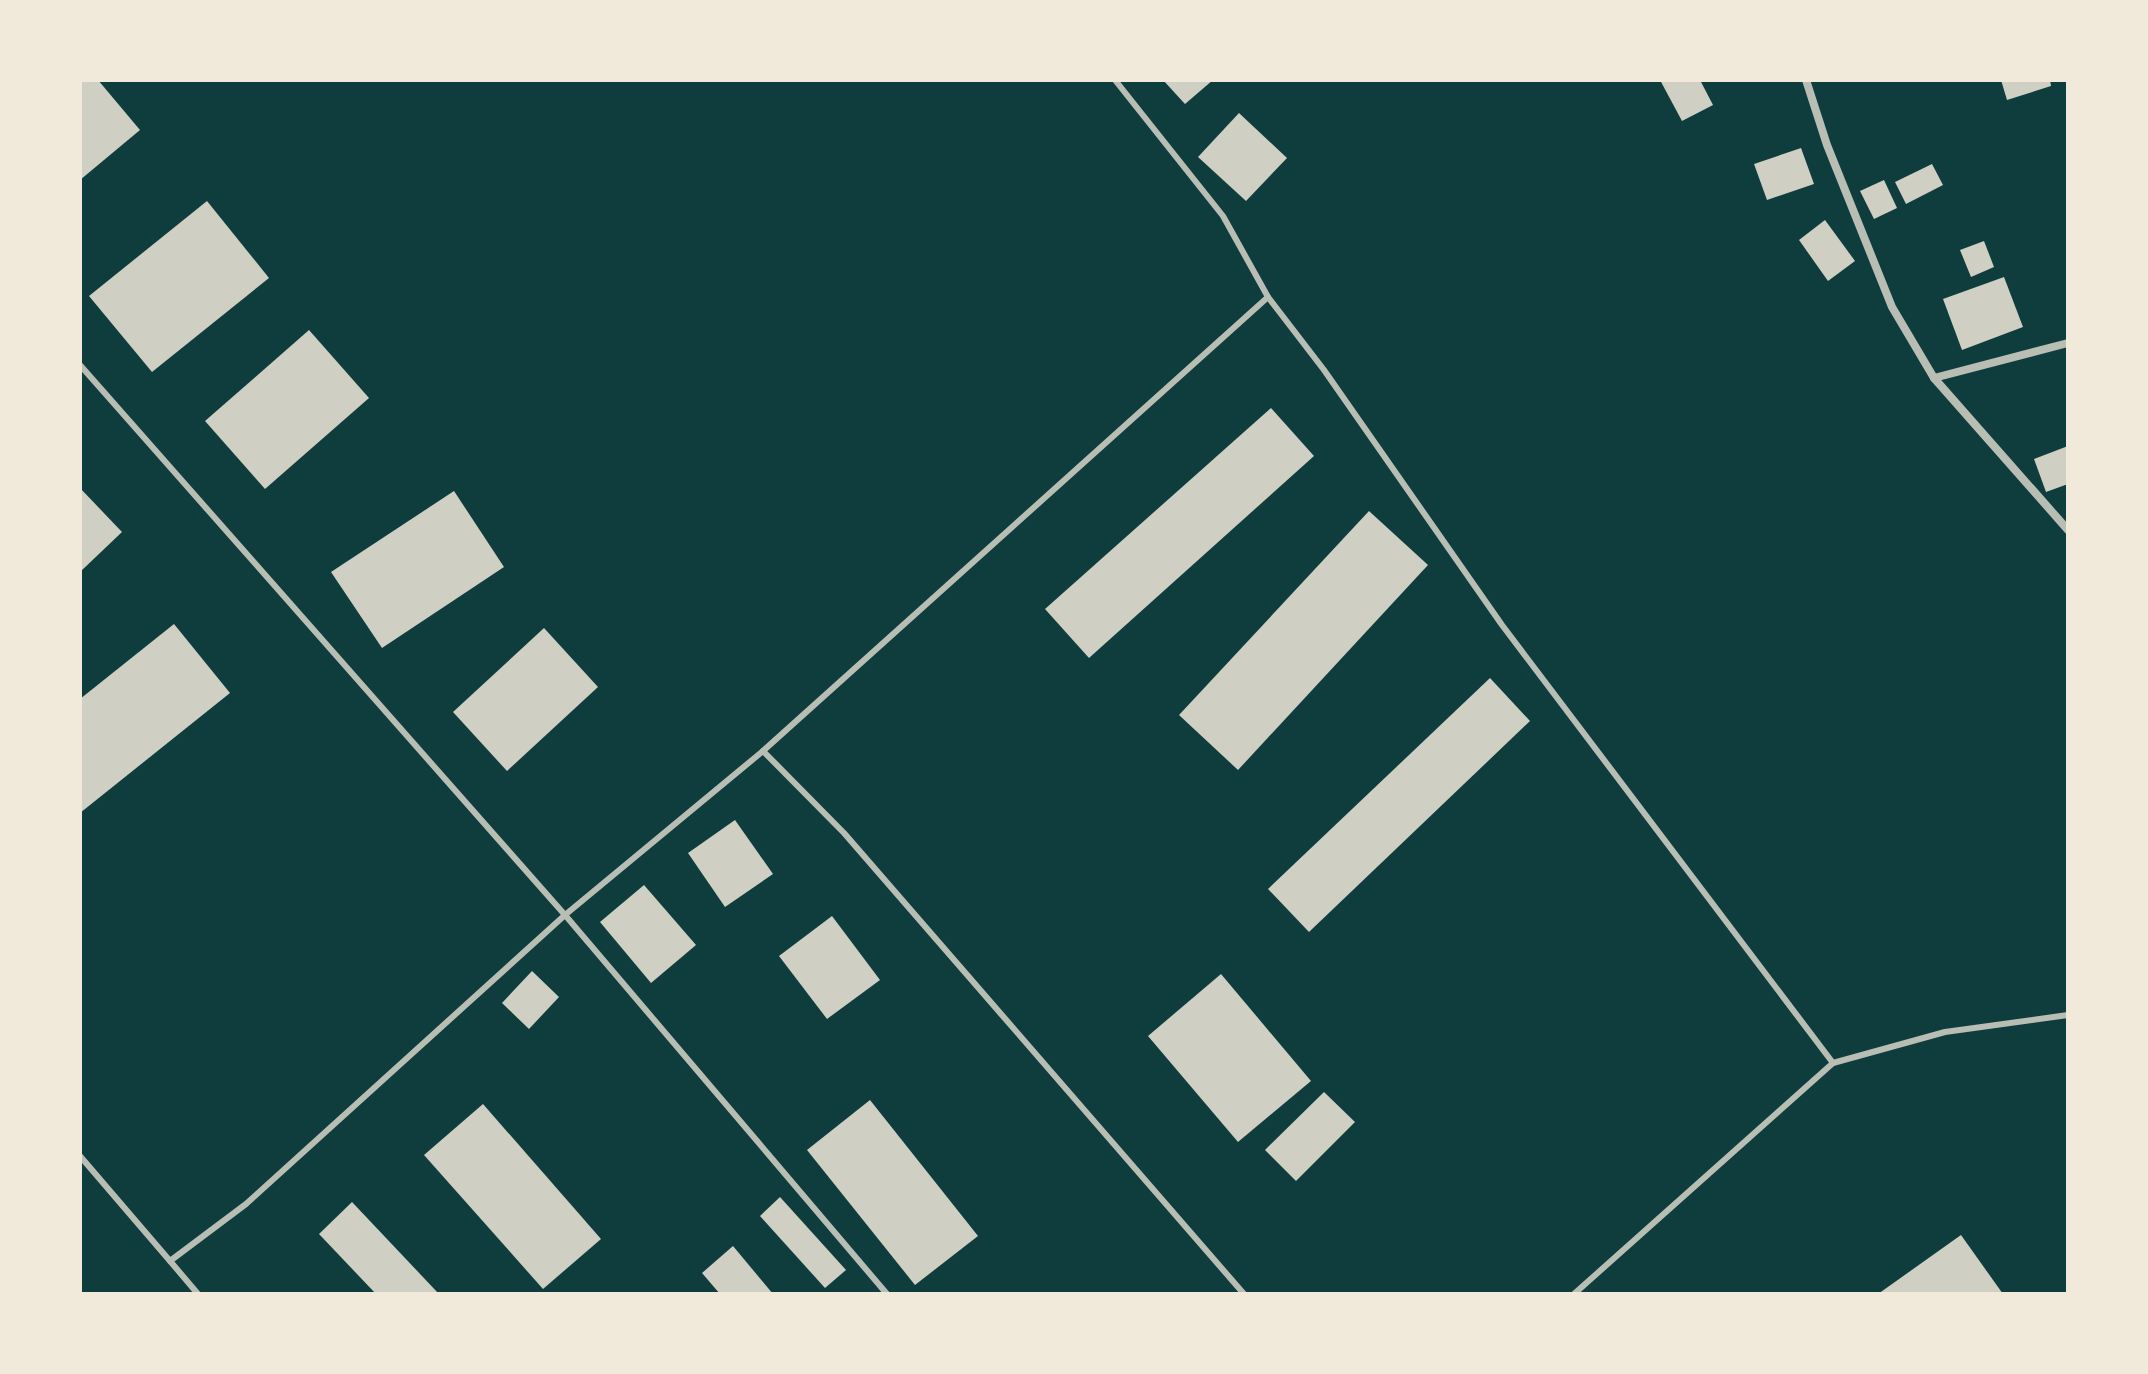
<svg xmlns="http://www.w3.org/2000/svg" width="2148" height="1374" font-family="Poppins,sans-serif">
<rect width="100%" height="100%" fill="#0f3d3e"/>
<g fill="#cfcfc3">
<path d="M80,80H98L140,130L80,180Z"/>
<path d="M1163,80H1213L1185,104Z"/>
<path d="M1660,80H1700L1713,105L1682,121Z"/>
<path d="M2001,80H2050L2051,86L2007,100Z"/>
<path d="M1239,113L1287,158L1246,201L1198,157Z"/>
<path d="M1801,148L1814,184L1767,200L1754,164Z"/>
<path d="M1932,164L1943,185L1906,204L1895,182Z"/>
<path d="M1884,180L1897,208L1874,219L1860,191Z"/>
<path d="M207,201L269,278L152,372L89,296Z"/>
<path d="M1825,220L1855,261L1828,281L1799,240Z"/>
<path d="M1984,241L1994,267L1971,277L1960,250Z"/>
<path d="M2004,277L2023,327L1962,350L1943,299Z"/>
<path d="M309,330L369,398L265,489L205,421Z"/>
<path d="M1271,408L1314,456L1089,658L1045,609Z"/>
<path d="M2068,446V484L2046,492L2034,459Z"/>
<path d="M80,488L122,532L80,572Z"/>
<path d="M454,491L504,567L382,648L331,572Z"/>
<path d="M1369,511L1428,565L1238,770L1179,715Z"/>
<path d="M174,624L230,693L80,813V699Z"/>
<path d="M544,628L598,687L507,771L453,712Z"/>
<path d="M1490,678L1530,721L1309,932L1268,889Z"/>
<path d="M735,820L773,874L725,907L688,853Z"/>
<path d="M644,885L696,945L651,983L600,922Z"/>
<path d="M832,916L880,980L827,1019L779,956Z"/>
<path d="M532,971L559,997L529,1029L502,1003Z"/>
<path d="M1221,974L1311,1081L1238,1142L1148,1036Z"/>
<path d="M1324,1092L1355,1122L1296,1181L1265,1150Z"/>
<path d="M870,1100L978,1236L915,1285L807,1150Z"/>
<path d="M483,1104L601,1239L543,1289L424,1155Z"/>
<path d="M780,1197L846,1270L825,1288L760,1216Z"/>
<path d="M352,1202L439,1294H376L319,1234Z"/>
<path d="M1961,1235L2003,1294H1878Z"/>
<path d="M733,1246L773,1294H720L702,1273Z"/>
</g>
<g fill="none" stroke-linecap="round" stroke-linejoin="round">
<g stroke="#b8beb3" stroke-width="6">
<path d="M1268,297L1324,370L1502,625L1833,1063"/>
<path d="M80,365L565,915L887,1294"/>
<path d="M763,751L844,833L1244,1294"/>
<path d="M80,1156L170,1261L246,1204L565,915L763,751L1268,297L1223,216L1115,80"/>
<path d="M170,1261L198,1294"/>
<path d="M1574,1294L1833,1063L1945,1032L2068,1015"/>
</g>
<g stroke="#b8beb3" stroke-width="8">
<path d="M1806,80L1827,145L1892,307L1934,378L2068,530"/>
<path d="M1934,378L2068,343"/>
</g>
</g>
<rect width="2148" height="1374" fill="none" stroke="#f1e9da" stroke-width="164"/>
</svg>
